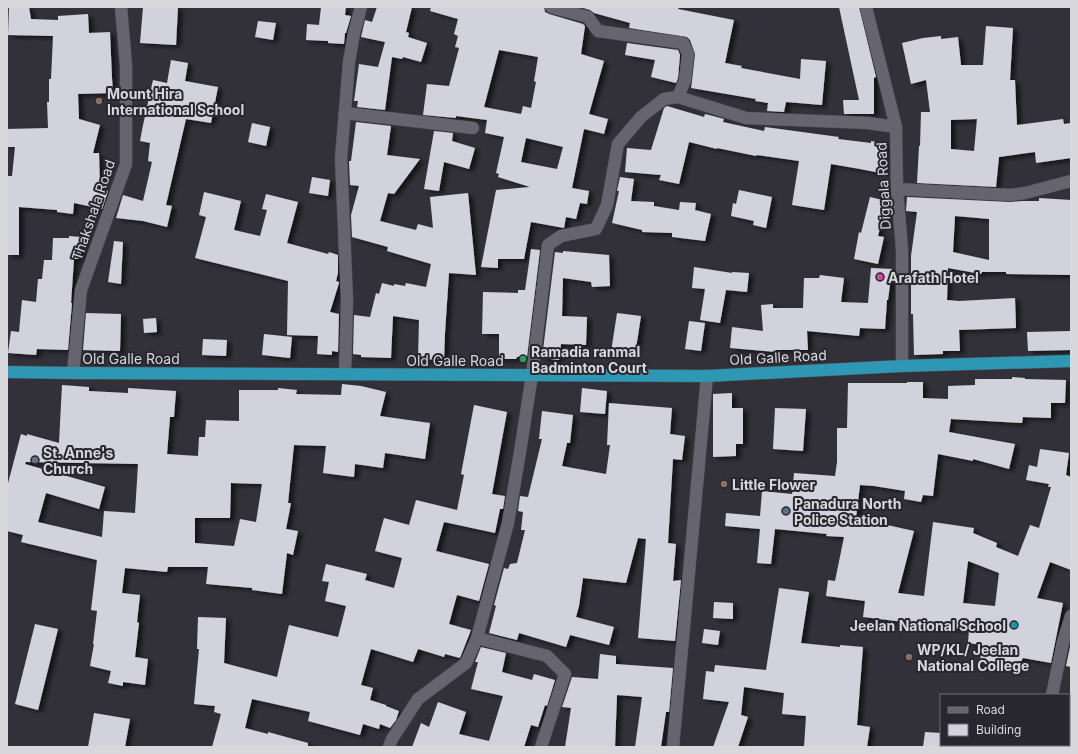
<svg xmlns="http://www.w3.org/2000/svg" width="1078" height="754" font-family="Inter,sans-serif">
<defs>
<filter id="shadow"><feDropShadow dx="4.5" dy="2.5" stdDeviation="2" flood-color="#0009"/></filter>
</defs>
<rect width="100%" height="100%" fill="#323139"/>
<g fill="#d2d2dd" fill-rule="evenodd" filter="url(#shadow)">
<path d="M9,7H29L31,19L58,20V16L88,14L89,33L110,32L112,78L113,93L78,94L79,119L100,125L93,153H99L100,186L102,187V189L108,191L102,209L74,203L73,214L57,212V210L19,207V255H7V176H12L15,147H7V129L48,128L47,102H49V79H51L53,36L8,35Z"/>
<path d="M143,7H178L176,45L140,43Z"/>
<path d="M321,7H346L345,15L351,16L346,33H345L344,44L328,43V41L306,40L307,24L319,25Z"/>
<path d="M377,7H412L406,32L409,33L408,37L427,43L421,62L403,57L402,59L392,57L385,110L357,107L358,101H354L359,64L378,67L385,42L361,37L365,20L372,22Z"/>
<path d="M431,7H544L545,12L549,14L583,24L585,26L581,54L604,61L589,114L608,119L604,134L584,129L572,188L589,191L587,204L580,203L576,219L566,217L564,228L531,222L524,259H498V268L481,267L496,190L530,187L498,177L499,174L496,173L504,137L485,133L487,120L456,116V118L423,115L427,84L449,86L459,48L455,47L458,36L454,34L458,19L430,11ZM499,50L538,57L534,81L536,82L531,108L523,106L521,114L484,107ZM526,138L563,147L557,169L521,162Z"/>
<path d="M580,7H679L678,9L734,20L725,63L742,66L741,68L800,79L801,59L826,61L822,105L786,102L784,112L767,111L768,103L755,101L756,99L691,88L692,81L695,54L690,40L687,37L629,28L630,23L594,13L590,10Z"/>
<path d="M839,7H859L876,77L874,78V114H844L843,100H859Z"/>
<path d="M258,21L276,23L273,40L255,37Z"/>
<path d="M986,26L1013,28L1010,80H1015L1017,125L1063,119L1064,124L1071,123V158L1036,163L1035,152L999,157L996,187L917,183L919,146H920L921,112H930L926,80L911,84L902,43L923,38L941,36V39L958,37L961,65H983ZM977,119L974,151L951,149V120Z"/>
<path d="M627,43L678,50L680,55L678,78L676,83L651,77L655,60L625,55Z"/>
<path d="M171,60L188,63L185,81L218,87L211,123L186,119L166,205L172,206L167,227L143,221L116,218L123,195L143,201L152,162L148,161L150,143L140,141L143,125L153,80L167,83Z"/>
<path d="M667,106L704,117L705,114L713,116L724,119L723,122L764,131L765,127L839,137L838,139L871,143V141L886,144L880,173L860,169L831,164L824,210L792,205L799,161L757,155L756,156L717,148V149L689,142L679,184L659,180L661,175L625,172L627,148L651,150L664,108Z"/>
<path d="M356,122L391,126L387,155L420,159L394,194L388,193L380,221L416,230L418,224L433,228L430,197L468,193L476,275L449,273L445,333L444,360L418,359L419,320L393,316L391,358L361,357V355L353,354L354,315L370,317L376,293L379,294L382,283L394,286V284L405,286L406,283L426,287L431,264L387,251L388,247L352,237L351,215L359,186L350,185L349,161H351Z"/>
<path d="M252,123L270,127L266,146L248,142Z"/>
<path d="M434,131L453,133L452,141L475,148L469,169L444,162L439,191L424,189Z"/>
<path d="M312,177L330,180L328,196L309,193Z"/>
<path d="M620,177L634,179L631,201L654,202V206L679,210L680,202L696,203L695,210L711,214L705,241L672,237V233L642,232V230L612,223L619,191H617Z"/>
<path d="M739,190L772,197L766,228L753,225L754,221L731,216L733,203L736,204Z"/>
<path d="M204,192L241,201L234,230L260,236L267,210L262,209L266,194L298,202L287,243L328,254L329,252L338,255V273L336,281L339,282V283L330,312L339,314L338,352L332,351V355L317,354L318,336L287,335L288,281L195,258L206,217L199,215Z"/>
<path d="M870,197L887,201L878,236L884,237L878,264L854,259L859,232L861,233Z"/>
<path d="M907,197L1010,202L1022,201H1039V198L1071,200V275L1006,274V272H982L981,274L948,268L947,300L959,301L1015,298L1016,328L959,330L960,351H943V354L914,355L913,314H911V256L917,212L906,211ZM955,216L989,219V260L953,252Z"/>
<path d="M69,236L81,237V259H74L71,303H72L68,350L37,349L36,355L8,353L11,331L19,332L22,300L36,302L38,279H42L44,260H52L53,238H69Z"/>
<path d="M114,241L123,242L121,284L108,282Z"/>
<path d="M531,249L540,250L527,357H517L516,359H499V334H482L483,292L518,293V290H525Z"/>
<path d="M563,251L609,255L610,286L592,287L591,282L563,278L562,316L587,317L586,345L561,344L559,360L542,358L555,252L563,253Z"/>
<path d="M694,267L732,273V272L749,273L747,292L726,290L720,323L700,320L705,289L692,288Z"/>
<path d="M871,268L892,269L888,300H887L885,329L860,328L859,336L807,331L808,350H776V352L730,348L732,327L763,331L761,305L773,304V308H803L804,278H819L820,275L844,278L841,302L868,303Z"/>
<path d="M86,313L121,314L120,351L83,350Z"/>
<path d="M617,313L641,316L635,355L611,352Z"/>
<path d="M156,318L157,332L144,333L143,319Z"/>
<path d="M689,321L705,323L701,351L685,349Z"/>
<path d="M1071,331V350L1028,351L1027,332Z"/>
<path d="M264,334L292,337L290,358L262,355Z"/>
<path d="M203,339L227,340L226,356L202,355Z"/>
<path d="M1012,377L1025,378V379L1066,380L1065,403H1051V418L1023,417L1022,423L951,419L949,432L1015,444L1009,469L973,459V461L938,454L933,496L923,495L921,502L904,499L905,491L874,486L860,485L856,518L914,531L898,593L924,596L933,522L974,528L973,533L997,543L996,547L1018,556L1030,525L1039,528L1051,487H1048L1049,484L1026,480L1029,465L1037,467L1040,449L1069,453L1066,475L1071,477V570L1050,562L1037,598L1063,603L1051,663L1023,658L1018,667L980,662L982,645L968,643L969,630L863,617L865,601L826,596L828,580L835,581L844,537L826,536L827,534L775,529L771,564L757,563L760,529L725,526L726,513L760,516L762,491L792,494L794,473L835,476L837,462V428H847L848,383H907V382H923V398L948,399V386L975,385V379H1012ZM968,561L999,573L995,606L963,603Z"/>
<path d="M342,384L361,386L386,392L380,416L430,423L425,459L385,453L383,468L355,464L354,477L323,473L326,446L294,445L288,503H291L286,529L298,531L293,555L287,553L282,594L252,590V588L206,584L208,567H168L167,572L125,568L122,593L140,595L137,622L139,623L135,657L148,659L145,685L123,682V686L108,683L111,671L90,666L94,644H93L97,611L91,610L97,560L21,542L23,535L7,531V487L21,434L27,436V434L59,443L62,385L89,387V391L128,393V388L176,391L174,417H170L167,454L198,456L199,437H205L206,420L239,421V390H278V388L297,390L296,394L341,395ZM26,462L138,464L135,513L104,511L102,537L38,522L46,493L99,509L105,487L25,464ZM231,483L262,484L256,522L240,519L234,546L195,543V518H230Z"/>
<path d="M582,388L607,391L605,414L580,412Z"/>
<path d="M732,393V408H743V444H736V456L713,457V394Z"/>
<path d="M609,403L672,408L670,434L685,436L682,460L673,459L668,543L676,544L673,581L681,580L675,641L638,638L646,539L638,538L626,583L583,578L579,606L576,617L614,627L609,645L570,635L566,647L519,633L517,640L489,633L496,606L494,605L504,568L508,569L510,564L517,563L525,530H521L523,512L518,511L520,496L528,497L542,439H539L542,411L573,415L570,443H567L562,466L606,474L610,445H607Z"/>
<path d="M474,405L507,412L492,494L505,496L503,509H500L495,533L444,522L436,551L489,564L479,601L457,595L449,624L471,630L460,658L445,654L444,657L418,649L413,662L371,649L361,685L373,688L370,700L386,705V706L399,711L396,720L390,728L380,724L379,729L363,724L360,735L308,721L310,712L252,699L245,728L268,734V732L308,743V747H212L221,714L214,712L215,706L194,704L199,649H197L198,617L226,618L224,663L277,677L289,625L338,637L346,606L325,601L329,582L322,581L326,564L367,574L365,580L394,588L402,558L375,551L384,518L409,525L416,500L457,510L464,475L461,474Z"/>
<path d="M775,408L806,409L803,451L773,449Z"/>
<path d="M779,588L809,592L801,643L840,647V645L863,647L857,725L870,727L867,747H804L806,716L782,714L784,693L744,687L741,715L748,717L738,747H713L729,702L703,699L706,671L714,672L715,665L766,670Z"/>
<path d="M714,602L733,603V619L713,618Z"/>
<path d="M35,624L58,629L38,710L15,704Z"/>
<path d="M704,629L720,631L718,645L702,643Z"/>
<path d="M1071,642V667L1066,666Z"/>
<path d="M481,647L506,653L502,672L532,680L534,674L555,680L547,706L545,705L538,727L531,725L524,747H412L421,723L429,727L438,702L466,712L459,734L489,741L503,696L471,689L478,662H475Z"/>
<path d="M600,654L616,656V664L673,668L669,712H666L661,747H635L642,697L617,695L615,747H565L571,708L562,707L572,677L598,679Z"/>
<path d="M94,713L130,719L125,747H88Z"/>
<path d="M925,732L941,733V747H923Z"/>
</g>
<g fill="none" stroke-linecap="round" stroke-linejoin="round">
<defs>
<g id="minor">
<path d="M551,7L588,17L598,31L683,43L688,54L685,80L678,97"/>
<path d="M866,7L896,127L897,189L902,249V366"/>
<path d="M345,113L473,128"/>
<path d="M897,189L1010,195L1025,193L1071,181"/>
<path d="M73,373L81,290L126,164V65L121,7"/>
<path d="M345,374L347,300L341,158L349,62L354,33L361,7"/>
<path d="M477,638L547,656L565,674L541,747"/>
<path d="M1052,695L1063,642L1071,616"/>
<path d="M1042,745L1044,747"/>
<path d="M389,747L392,739L418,699L466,663L477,638L508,523L520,452L532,375L548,245L561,236L596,229L607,205L618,144L641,117L664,99L678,97L746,118L868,123L896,127"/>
<path d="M673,747L707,376"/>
</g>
<path id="highway" d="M7,372L73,373L707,376L902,366L1071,361"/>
</defs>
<use href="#minor" stroke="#4f4e55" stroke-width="13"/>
<use href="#highway" stroke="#4f4e55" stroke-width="13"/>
<use href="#minor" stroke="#66646e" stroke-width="12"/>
<use href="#highway" stroke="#2e97b3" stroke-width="12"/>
</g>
<g fill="#8d6e63" stroke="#28272f" stroke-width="1.5">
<circle cx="99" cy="101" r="4"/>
<circle cx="724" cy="484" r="4"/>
<circle cx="909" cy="657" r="4"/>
</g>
<circle fill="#d1479c" stroke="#28272f" stroke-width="1.5" cx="880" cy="277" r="4"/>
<circle fill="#2e9e5b" stroke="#28272f" stroke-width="1.5" cx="523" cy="359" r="4"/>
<circle fill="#6b7280" stroke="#28272f" stroke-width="1.5" cx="35" cy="460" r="4"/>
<circle fill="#5c6f8a" stroke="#28272f" stroke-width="1.5" cx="786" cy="511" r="4"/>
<circle fill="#0f9aa8" stroke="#28272f" stroke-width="1.5" cx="1014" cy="625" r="4"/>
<g text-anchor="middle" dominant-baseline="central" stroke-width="4" stroke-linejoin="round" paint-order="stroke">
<g font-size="14" font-weight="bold" fill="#d8d7dc" stroke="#28272f" text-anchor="start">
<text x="107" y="93">Mount Hira<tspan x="107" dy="16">International School</tspan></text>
<text x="888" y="277">Arafath Hotel</text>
<text x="531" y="351">Ramadia ranmal<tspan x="531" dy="16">Badminton Court</tspan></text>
<text x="43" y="452">St. Anne's<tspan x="43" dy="16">Church</tspan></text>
<text x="732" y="484">Little Flower</text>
<text x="794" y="503">Panadura North<tspan x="794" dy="16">Police Station</tspan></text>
<text x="1006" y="625" text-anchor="end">Jeelan National School</text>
<text x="917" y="649">WP/KL/ Jeelan<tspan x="917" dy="16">National College</tspan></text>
</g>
<g font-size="14" fill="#d8d7dc" stroke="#28272f">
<text transform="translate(883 186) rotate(-93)">Diggala Road</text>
<text transform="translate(93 210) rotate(-71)">Thakshala Road</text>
<text transform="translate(778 357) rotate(-3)">Old Galle Road</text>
<text x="131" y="358">Old Galle Road</text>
<text x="455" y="360">Old Galle Road</text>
</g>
</g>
<rect width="1078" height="754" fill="none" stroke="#d8d7dc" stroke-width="16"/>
<rect x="940" y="694" width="130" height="52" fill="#28272f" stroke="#6e6d74"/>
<rect x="948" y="707" width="20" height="6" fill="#66646e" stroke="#6e6d74"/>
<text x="976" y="714" font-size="12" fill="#d8d7dc">Road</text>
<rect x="948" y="724" width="20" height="12" fill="#d2d2dd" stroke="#6e6d74"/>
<text x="976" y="734" font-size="12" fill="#d8d7dc">Building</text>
</svg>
